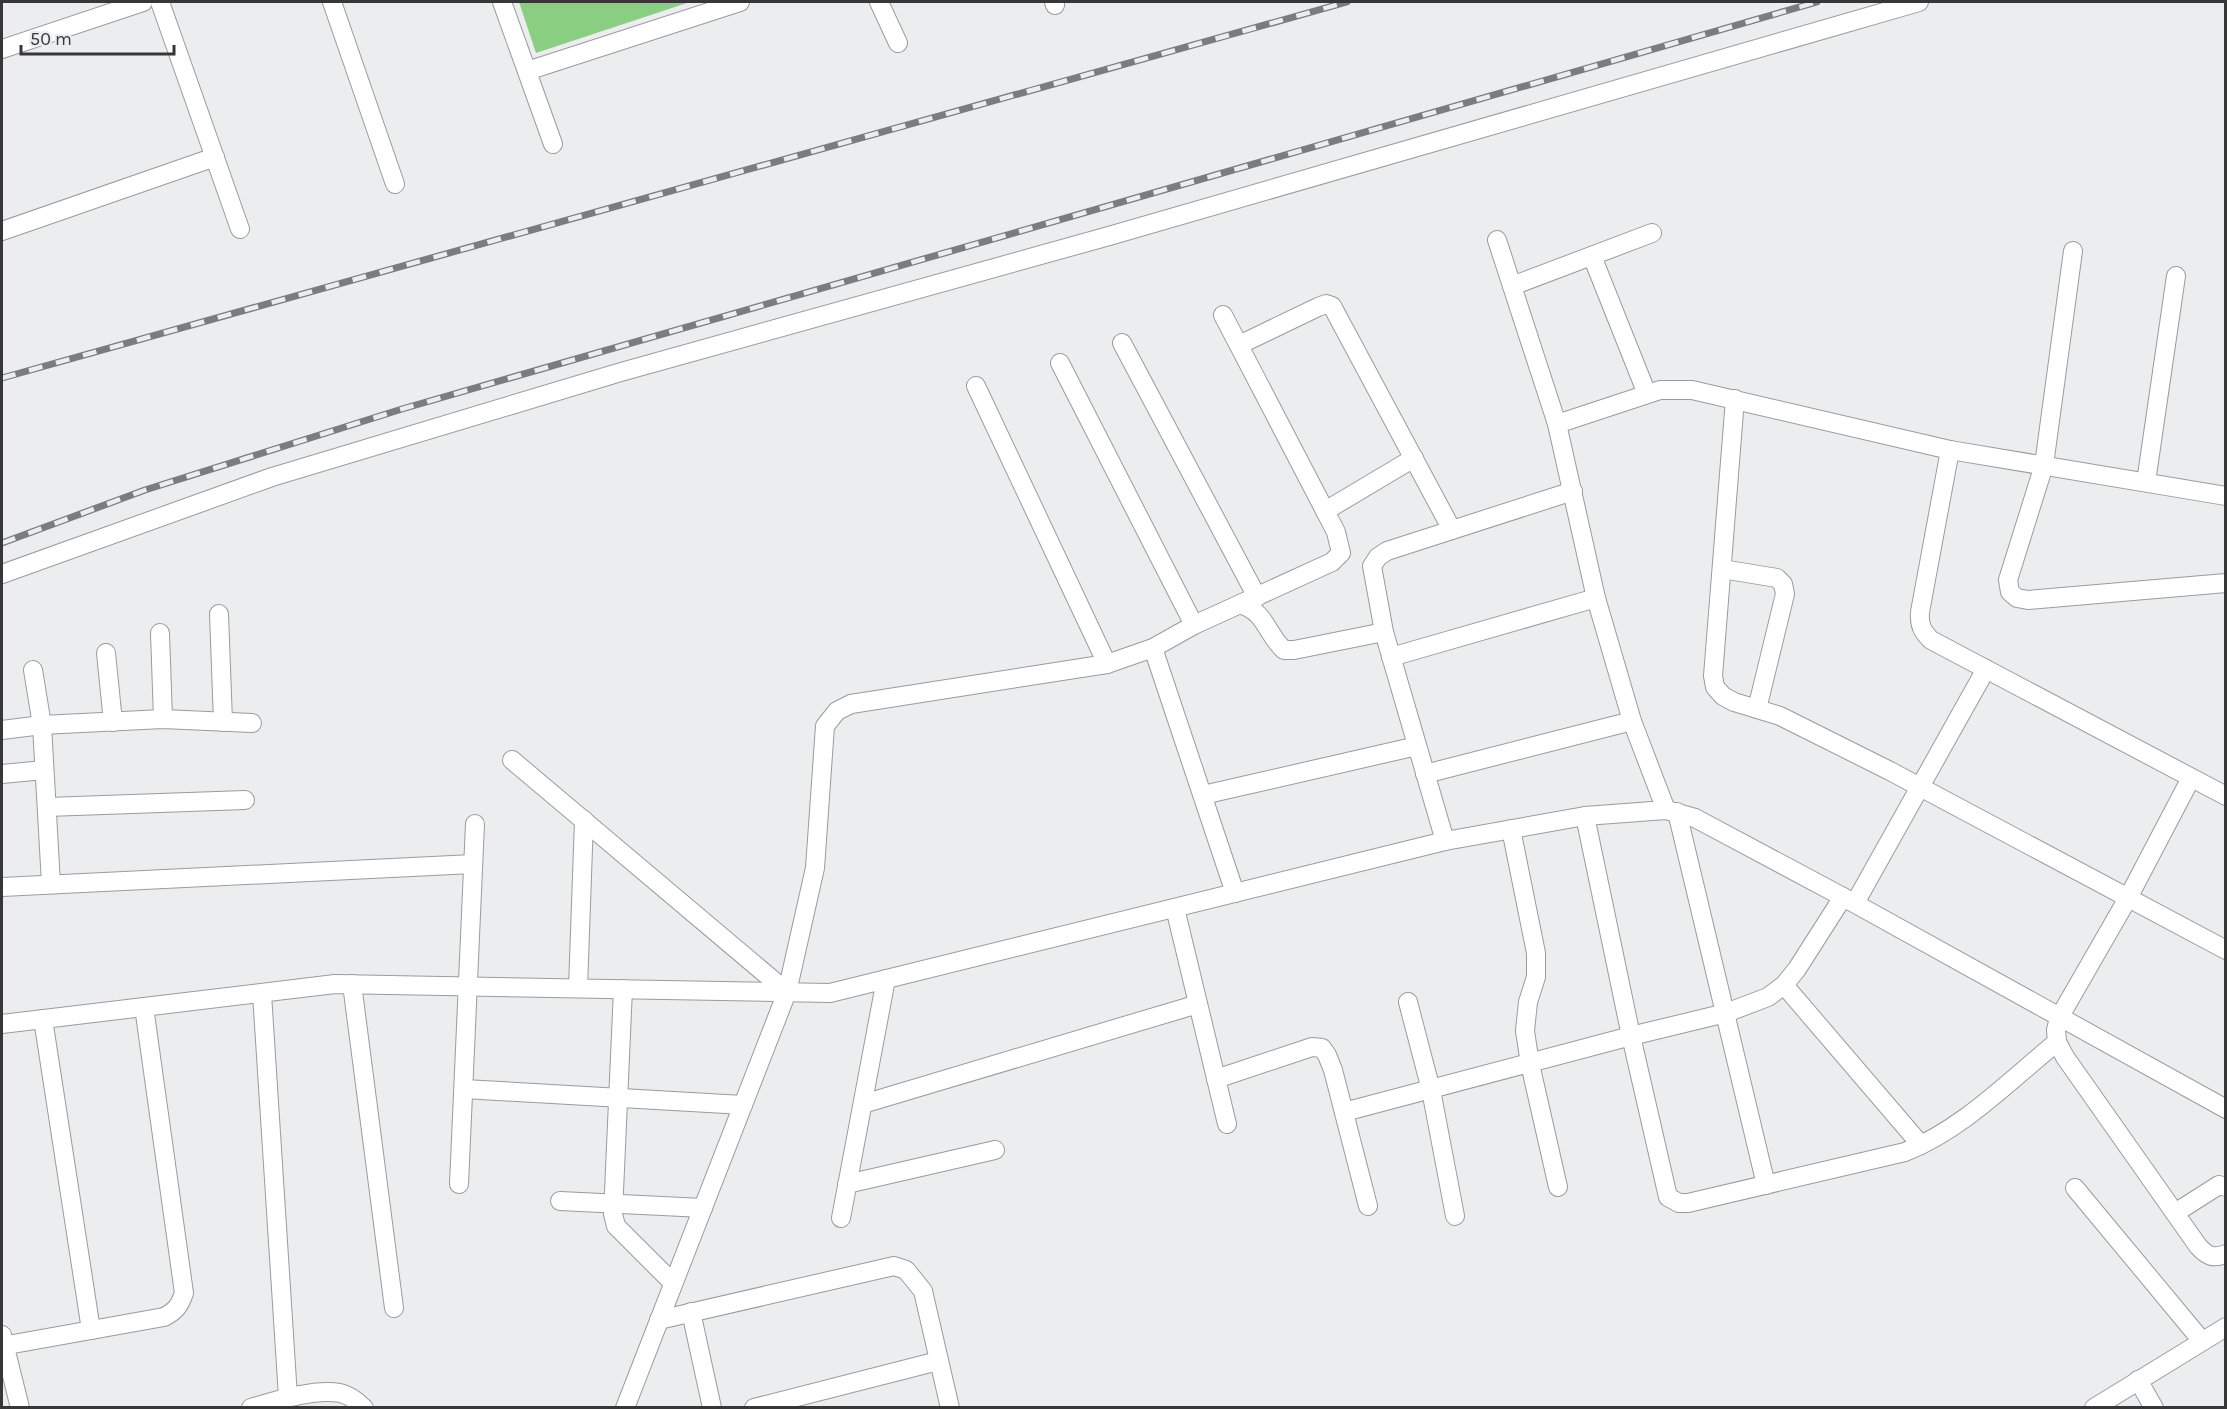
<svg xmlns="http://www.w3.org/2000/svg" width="2227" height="1409" font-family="Karla,sans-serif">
<rect width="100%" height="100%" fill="#ecedee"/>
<path fill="#8acf81" d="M519,2H690L536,53Z"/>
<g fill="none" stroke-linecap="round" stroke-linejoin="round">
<defs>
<g id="minor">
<path d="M160,2L240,229"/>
<path d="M332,2L395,184"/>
<path d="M502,2L553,144"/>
<path d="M879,2L898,43"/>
<path d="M1054,2L1055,5"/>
<path d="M2,49L143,2"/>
<path d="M527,71L740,2"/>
<path d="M2,231L215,157"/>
<path d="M1497,240L1557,424L1596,598L1632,721L1666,810"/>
<path d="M2073,251L2044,465L2008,580L2010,592L2017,598L2028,600L2226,583"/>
<path d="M1592,256L1647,394"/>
<path d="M1512,286L1652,233"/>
<path d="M1223,315L1336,532L1341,553L1332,562L1240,604"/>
<path d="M1122,343L1257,597"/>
<path d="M1239,345L1318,307L1326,304L1332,306L1452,530"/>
<path d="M1060,363L1194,625"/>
<path d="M976,386L1107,664"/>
<path d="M1735,399L1713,676L1715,687L1723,696L1734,702L1780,716L1890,771L2226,950"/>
<path d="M1557,424L1660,390H1692L1950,450"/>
<path d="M2146,482L2176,276"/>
<path d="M2226,496L1950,450L1920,612C1919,625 1922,631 1931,640L2226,796"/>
<path d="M1325,511L1414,458"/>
<path d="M1722,569L1777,578L1783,584L1785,594L1757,709"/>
<path d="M2,574L272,477L621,372L1109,236L1919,2"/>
<path d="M219,614L223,722"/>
<path d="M160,633L163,719"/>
<path d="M1153,648L1235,893"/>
<path d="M106,653L113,722"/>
<path d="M1391,657L1596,598"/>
<path d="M33,670L42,725L51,884"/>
<path d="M2,730L42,725L163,719L252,723"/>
<path d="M512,760L787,992"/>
<path d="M2,774L44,770"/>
<path d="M1425,774L1632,721"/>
<path d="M2191,778L2128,898L2059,1018L2056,1030L2057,1042L2065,1057L2198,1246C2207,1256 2213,1259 2226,1254"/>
<path d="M1203,795L1417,746"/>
<path d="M47,807L245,800"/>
<path d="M1677,812L1766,1185"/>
<path d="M1585,816L1631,1036L1668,1197L1679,1203H1688L1905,1152C1963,1129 2009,1081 2057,1042"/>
<path d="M1511,829L1536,953V977L1528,1002L1525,1031L1530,1064L1558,1187"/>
<path d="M1445,841L1384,632L1372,566L1378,557L1387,551L1573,491"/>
<path d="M2,887L473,864"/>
<path d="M1855,903L1986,669"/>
<path d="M1175,908L1227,1124"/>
<path d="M352,984L394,1308"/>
<path d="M1784,985L1921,1145"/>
<path d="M578,988L584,820"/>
<path d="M623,989L613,1214L616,1226L673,1283"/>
<path d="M262,994L288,1397"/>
<path d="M1408,1002L1431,1090L1455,1216"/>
<path d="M43,1019L91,1330"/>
<path d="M2,1024L335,984L830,993L1445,841L1585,816L1666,810L1695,818L1843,897L2226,1109"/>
<path d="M1216,1079L1312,1047L1322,1048L1327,1055L1333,1070L1368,1206"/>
<path d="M464,1089L743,1105"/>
<path d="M863,1104L1198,1004"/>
<path d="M1344,1112L1631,1036L1726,1013L1768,997L1784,985L1797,969L1843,897"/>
<path d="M459,1184L475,824"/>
<path d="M847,1184L995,1150"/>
<path d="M2075,1188L2202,1341"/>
<path d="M560,1201L703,1208"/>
<path d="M2175,1213L2219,1185L2226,1187"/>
<path d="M841,1218L886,979"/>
<path d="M691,1312L712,1408"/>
<path d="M659,1320L894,1266L906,1270L923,1291L950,1408"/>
<path d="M2,1335L20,1408"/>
<path d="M2,1346L164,1317C176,1311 180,1305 184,1293L144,1007"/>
<path d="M2138,1380L2154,1408"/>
<path d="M251,1408C275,1401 315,1388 340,1393C350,1395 357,1401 364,1408"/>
<path d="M625,1408L787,992L815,868L825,726L837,711L851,704L1107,664L1153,648L1194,625L1240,604C1267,613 1265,632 1284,650H1294L1384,632"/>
<path d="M754,1408L938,1361"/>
<path d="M2094,1408L2226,1327"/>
</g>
</defs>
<use href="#minor" stroke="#9a9b9d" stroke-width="20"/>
<use href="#minor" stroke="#fff" stroke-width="18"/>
<defs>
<g id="rail">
<path d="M2,378L1347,2"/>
<path d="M2,543L145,490L402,409L1817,2"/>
</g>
</defs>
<use href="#rail" stroke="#7b7c7d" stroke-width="7"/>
<use href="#rail" stroke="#ecedee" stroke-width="4.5" stroke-dasharray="14" stroke-linecap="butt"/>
</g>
<rect width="2227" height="1409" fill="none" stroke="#373738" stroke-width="6"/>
<path d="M21 45v9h153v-9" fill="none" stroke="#373738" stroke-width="3"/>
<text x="30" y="45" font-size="18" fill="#373738" stroke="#ecedee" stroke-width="4.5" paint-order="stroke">50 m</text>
</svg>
